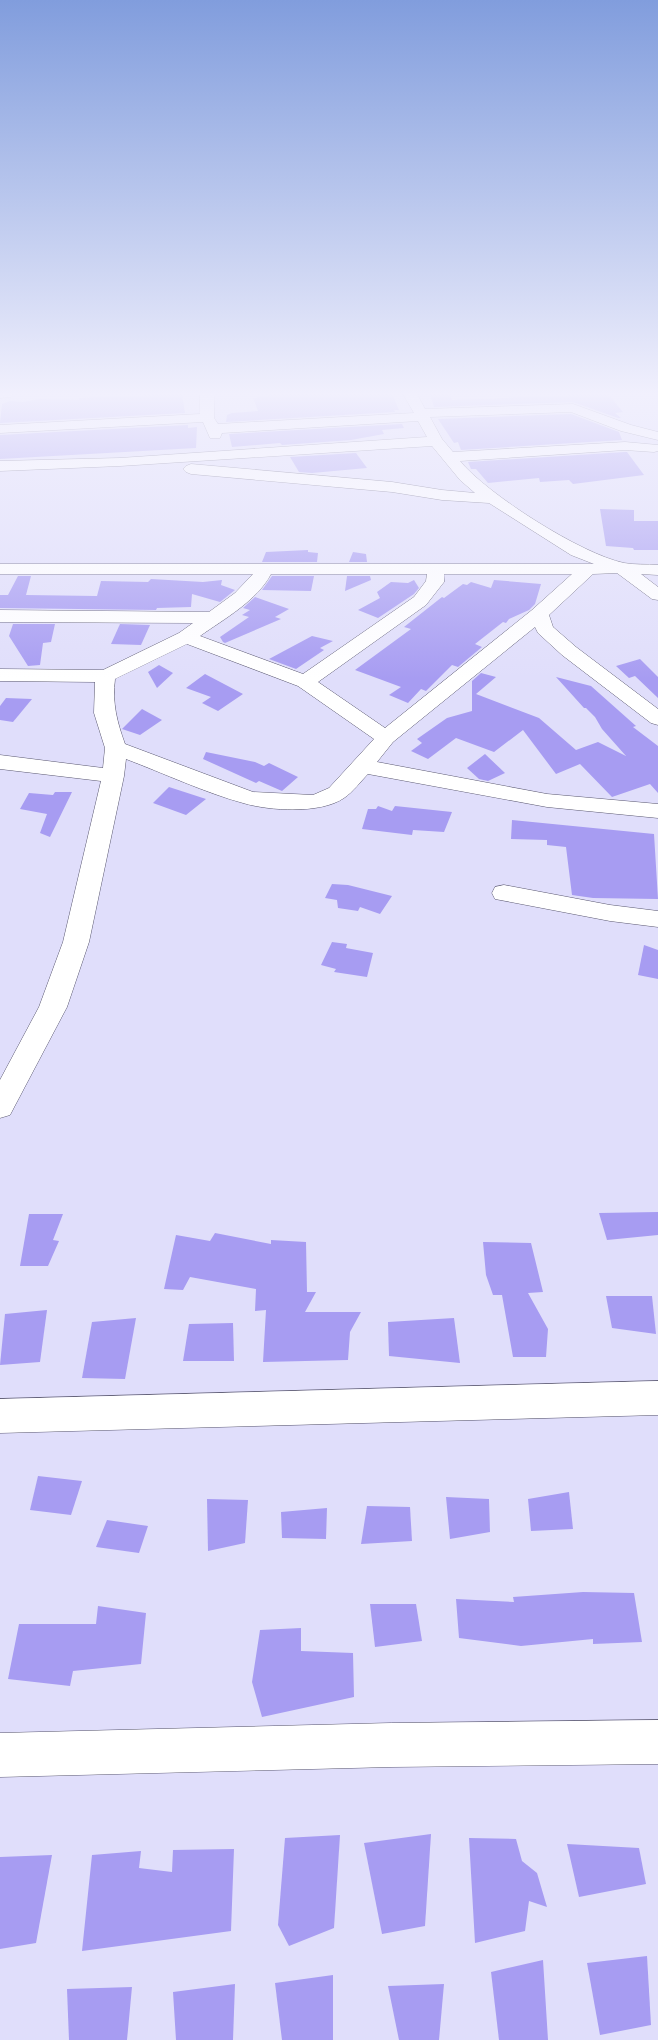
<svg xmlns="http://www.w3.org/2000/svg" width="658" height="2040" font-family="Jost,sans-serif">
<rect width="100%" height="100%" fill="#e0defb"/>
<g fill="#a79cf2">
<path d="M182,394L185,413L0,423L2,404L10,401L23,402L40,399L79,400V398Z"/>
<path d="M267,394H392L399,410H394L395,412L226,422L227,415L232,413L258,411L253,398L269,396Z"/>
<path d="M430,394H450L452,400L608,394L623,412L615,413L621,418H618L573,402L434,407Z"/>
<path d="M571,414L619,432L622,440L461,450L458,442L454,443L438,419Z"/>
<path d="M402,424L404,428L382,430L384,434L351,440L282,445L280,443L232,447L229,434Z"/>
<path d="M188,425V428L197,427L196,448L0,459V435Z"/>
<path d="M625,452H627L644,475L573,484L569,480L540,482L539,478L488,483L476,469H471L468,462Z"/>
<path d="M356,453L367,468L312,473L299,472L290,457Z"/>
<path d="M600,509L634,510V521H658V550H634L633,548L606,546Z"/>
<path d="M308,550V552L318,553L317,562H262L266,552Z"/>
<path d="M353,552L366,554L367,562H349Z"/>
<path d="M18,576H31L26,595L97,596L101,581L148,582L151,579L203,582L222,580L221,585L235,590L220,602L192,594L191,607L157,608L156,610L0,608V595H8Z"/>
<path d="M272,576H314L311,591L262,590Z"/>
<path d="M347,576H370L371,580L345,591Z"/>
<path d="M414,580L419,588L414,594L378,618L358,610L380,598L377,592L391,582L408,583Z"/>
<path d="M494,580L541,584L535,604L529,610L509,619L506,623L503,622L475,644L482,647L458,667L452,665L426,691L421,689L408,703L389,695L401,687L355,670L411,629L404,627L442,597L444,598L463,584L467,585L471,582L491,588Z"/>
<path d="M255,597L289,609L275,617L281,619L225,643L223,642L220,637L249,617L242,615L250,610L243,608Z"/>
<path d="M13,624H55L51,642L43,643L40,665L28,666L9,636Z"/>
<path d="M120,624L150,625L141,645L111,644Z"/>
<path d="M312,636L333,641L320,648L324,650L296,669L269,659Z"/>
<path d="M640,659L658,677V698L635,676L629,678L616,666Z"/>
<path d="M159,665L173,673L157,688L148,672Z"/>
<path d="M481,673L496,677L476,694L539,718L576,750L598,742L626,756L602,729L595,717L586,708H584L556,677L591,686L636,726L633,727L658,746V793L650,784L612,797L580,764L556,774L523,730L494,752L456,738L428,759L411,751L422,743L417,739L447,718L472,711V681Z"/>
<path d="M205,674L243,694L218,711L202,703L211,697L186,688Z"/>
<path d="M6,698L32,699L13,722L0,720V706Z"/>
<path d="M142,709L162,720L140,735L122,729Z"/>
<path d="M206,752L255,762L264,766L269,763L298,777L282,791L259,781L256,783L203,759Z"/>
<path d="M485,754L505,773L488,781L479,779L467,768Z"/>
<path d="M169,787L206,799L186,815L153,803Z"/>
<path d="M55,792H72L50,837L40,833L47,814L20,809L29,793L53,795Z"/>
<path d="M378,806L392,811L395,806L452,812L444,832L413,830L412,835L362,829L368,809H376Z"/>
<path d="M512,820L654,834L658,899L593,898L572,895L566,847L547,845V840L511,839Z"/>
<path d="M332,884L348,885L392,896L380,914L360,907L358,911L338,908L337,900L325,898Z"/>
<path d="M332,942L347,944L346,948L373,953L367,977L334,972L336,969L321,965Z"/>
<path d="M644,945L658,950V979L638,975Z"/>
<path d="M658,1212V1235L607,1240L599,1213Z"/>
<path d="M29,1214H63L53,1240L59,1241L48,1266H20Z"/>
<path d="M215,1233L271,1244V1240L306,1242L307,1292H316L305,1312H361L350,1332L348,1360L263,1362L266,1310L255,1311L256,1289L190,1277L183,1290L164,1289L176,1235L210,1241Z"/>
<path d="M483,1242L531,1243L543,1292L528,1293L548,1329L546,1357H513L502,1295H493L486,1275Z"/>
<path d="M606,1296H652L656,1334L612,1328Z"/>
<path d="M47,1310L40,1362L0,1365L5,1314Z"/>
<path d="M136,1318L125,1379L82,1378L92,1322Z"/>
<path d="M454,1318L460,1363L389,1356L388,1322Z"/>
<path d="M233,1323L234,1361H183L189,1324Z"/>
<path d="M38,1476L82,1481L71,1515L30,1510Z"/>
<path d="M569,1492L573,1529L531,1531L528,1499Z"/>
<path d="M446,1497L489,1499L490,1532L450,1539Z"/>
<path d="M207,1499L248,1500L245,1543L208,1551Z"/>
<path d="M367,1506L410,1507L412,1541L361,1544Z"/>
<path d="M327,1508L326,1539L282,1538L281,1512Z"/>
<path d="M107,1520L148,1526L139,1553L96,1547Z"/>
<path d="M583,1592L634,1593L642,1642L593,1644V1639L521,1646L459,1638L456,1599L514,1602L513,1597Z"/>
<path d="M370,1604H416L422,1641L375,1647Z"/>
<path d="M98,1606L146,1613L141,1664L73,1671L70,1686L8,1679L19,1624H96Z"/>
<path d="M301,1628V1651L353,1653L354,1697L262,1717L252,1682L260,1630Z"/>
<path d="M431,1834L425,1926L382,1934L364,1843Z"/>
<path d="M340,1835L334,1928L289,1946L278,1925L285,1838Z"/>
<path d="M469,1838L516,1839L522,1861L537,1873L547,1907L529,1901L525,1931L475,1943Z"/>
<path d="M567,1844L639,1848L646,1884L579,1897Z"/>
<path d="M234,1849L231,1931L82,1951L92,1855L141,1851L139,1868L172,1872L173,1850Z"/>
<path d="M52,1855L36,1943L0,1949V1857Z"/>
<path d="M647,1956L651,2025L600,2035L587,1963Z"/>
<path d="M543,1960L548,2040H499L491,1972Z"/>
<path d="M333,1975V2040H282L275,1983Z"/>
<path d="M235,1984L233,2040H176L173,1992Z"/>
<path d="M444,1984L439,2040H399L388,1986Z"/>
<path d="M132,1987L127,2040H69L67,1989Z"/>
</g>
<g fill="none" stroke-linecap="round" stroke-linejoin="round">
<defs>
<g id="minor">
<path d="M0,394H13L11,397L0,398Z"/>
<path d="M200,394H214V418L218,424L414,413L403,394H417L425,409L573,404L631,425L658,432V440L621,431L571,412L430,417L442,439L453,452L625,442L658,445V451L654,452L625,450L460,461C487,494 581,554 624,563C634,565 647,564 658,565V575L641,574L658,587V600L652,599L617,573L593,574L549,615L553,627L576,647L658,709V725L651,723L562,655L538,633L535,627L393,742L377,762L547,794L658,804V818L547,807L368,774C361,781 353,792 344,798C321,814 270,811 243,803C206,793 163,773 126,759L124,776L89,942L67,1007L10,1115L0,1118V1080L39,1007L63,942L101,781L0,769V755L103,768L105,748L94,713L95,682L0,681V669L103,670L179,633L193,623L0,622V610L209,612L235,593L253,574H0V564H594L571,555L489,503L442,500L392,492L191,474L186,472L183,469L186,466L191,464L392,482L442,490L475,493L460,480L432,446L120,466L0,471V461L120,458L427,437L418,421L222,433L220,438H210L203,422L0,433V425L200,414ZM271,574H427L426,581L414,597L303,674L200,636C224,619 257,601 271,574ZM444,574H572L532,610L385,728L318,682L426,605L444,582ZM187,644L298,686L374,739L329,788L313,795L253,792L125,744C117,722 112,703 115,679Z"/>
<path d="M504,885L610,905L658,911V927L610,921L495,899L492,893L495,887Z"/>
<path d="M658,1381V1415L0,1433V1399Z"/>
<path d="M658,1720V1764L391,1767L0,1777V1733L391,1723Z"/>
</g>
</defs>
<use href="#minor" stroke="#5a5870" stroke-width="1"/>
<use href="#minor" fill="#fff" fill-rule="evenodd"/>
</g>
<linearGradient id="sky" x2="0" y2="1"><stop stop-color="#819ddd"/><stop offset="0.58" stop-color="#f1f0fd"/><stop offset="1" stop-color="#f1f0fd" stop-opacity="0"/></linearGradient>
<rect width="658" height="679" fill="url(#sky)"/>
</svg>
